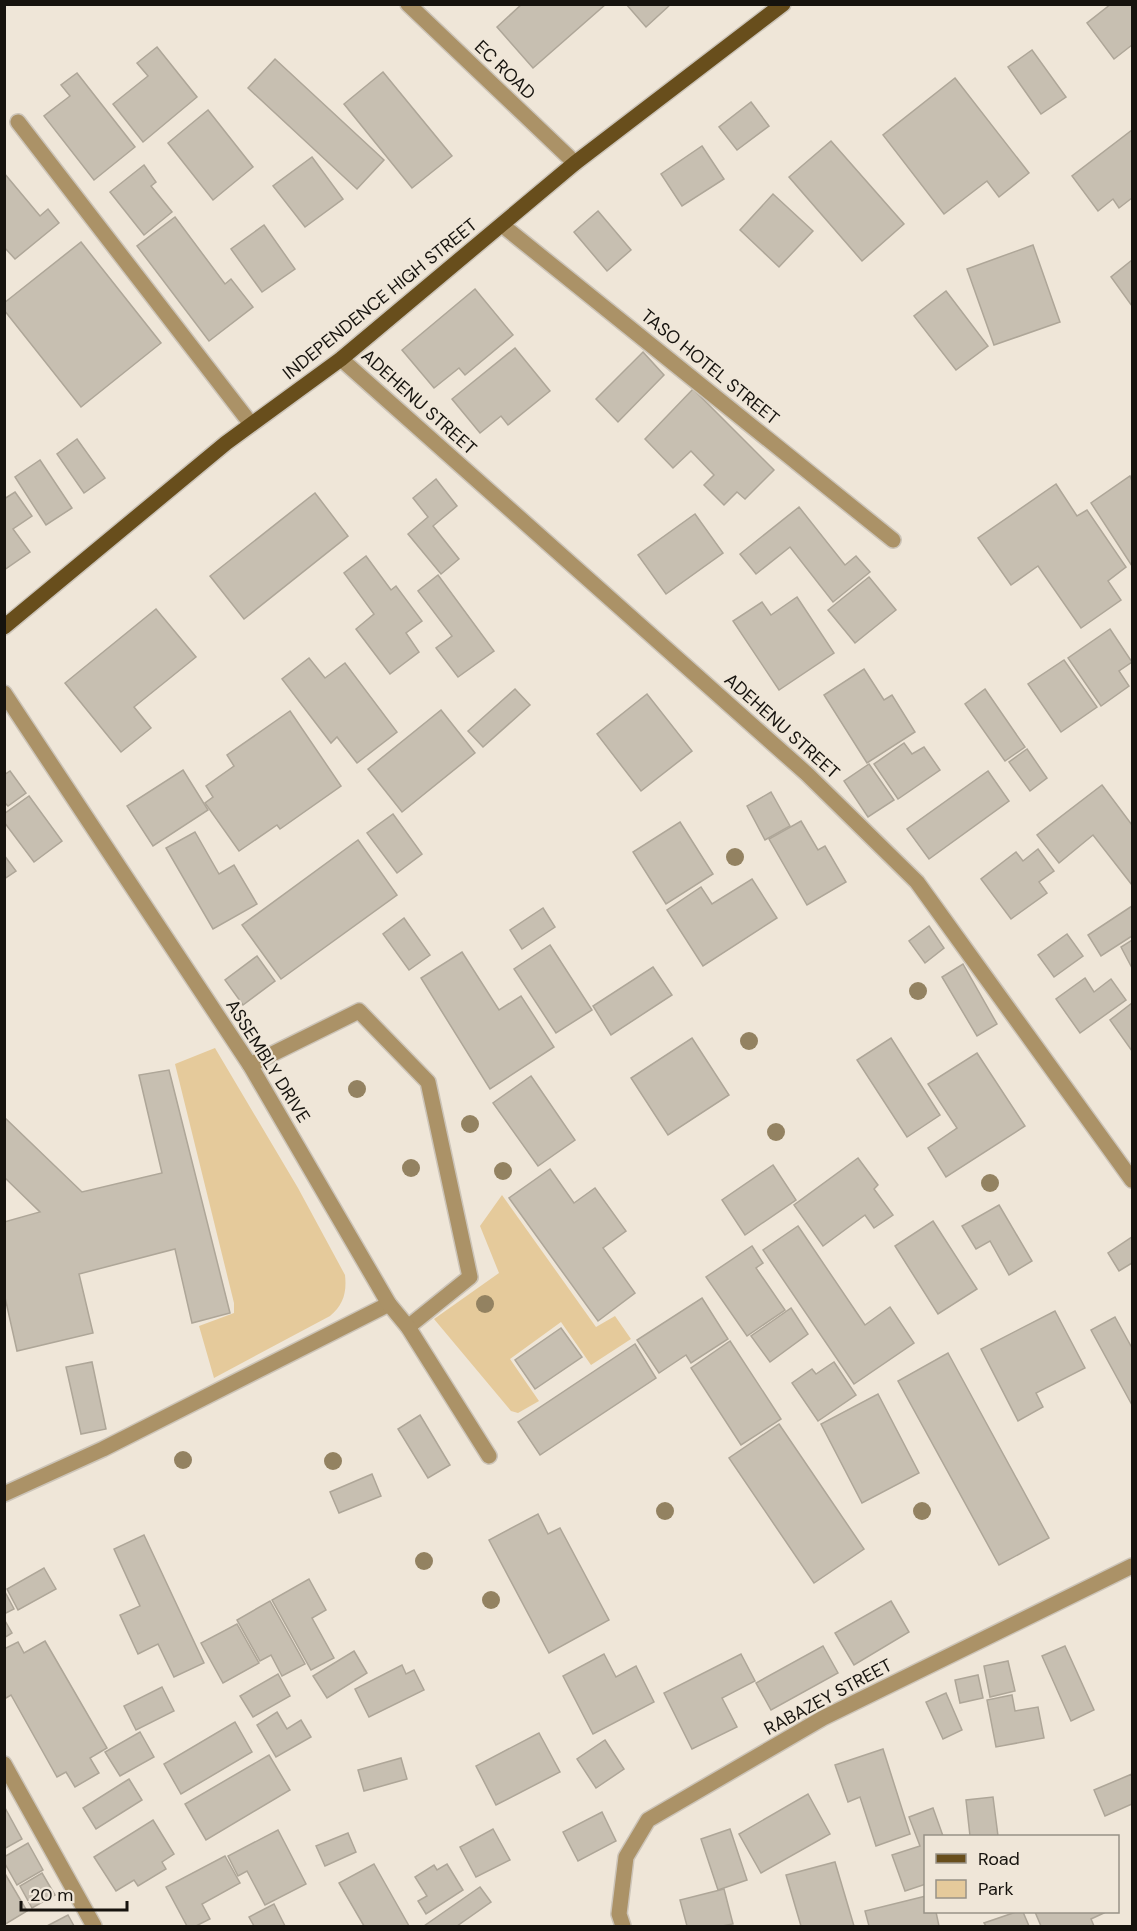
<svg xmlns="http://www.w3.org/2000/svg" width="1137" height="1931" font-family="'DM Sans',sans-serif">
<rect width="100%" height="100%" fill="#efe6d8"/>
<g fill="#e5ca9b">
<path d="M215,1048L298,1188L345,1275C347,1293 343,1305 330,1316L214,1378L199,1326L234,1313V1303L175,1064Z"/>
<path d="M502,1195L596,1327L615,1316L631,1339L591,1365L561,1322L510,1359L539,1401L518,1413L511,1411L434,1319L499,1273L480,1226Z"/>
</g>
<g fill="#c7bfb1" stroke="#aea698" stroke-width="1.5">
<path d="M522,4H606L533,68L497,27Z"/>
<path d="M626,4H671L646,27Z"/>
<path d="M1111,4H1132V45L1114,59L1087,23Z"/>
<path d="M157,47L197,97L143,142L113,104L148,76L137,63Z"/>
<path d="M1032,50L1066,97L1041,114L1008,67Z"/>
<path d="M275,59L384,160L357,189L248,88Z"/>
<path d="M383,72L452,156L412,188L344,104Z"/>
<path d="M77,73L135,147L94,180L44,116L70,96L61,85Z"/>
<path d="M955,78L1029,173L999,197L987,181L944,214L883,135Z"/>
<path d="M751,102L769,126L737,150L719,127Z"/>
<path d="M208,110L253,167L213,200L168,143Z"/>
<path d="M1132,130V198L1119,208L1113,199L1098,211L1072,176Z"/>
<path d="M831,141L904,224L862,261L789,177Z"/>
<path d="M702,146L724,179L682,206L661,174Z"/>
<path d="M312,157L343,199L305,227L273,186Z"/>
<path d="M144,165L156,182L151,186L172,212L144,235L110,192Z"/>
<path d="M4,173L40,216L48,209L59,223L15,259L4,247Z"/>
<path d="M773,194L813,231L779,267L740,230Z"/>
<path d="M598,211L631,250L607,271L574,232Z"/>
<path d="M175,217L225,284L231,279L253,307L209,341L137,246Z"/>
<path d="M264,225L295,269L262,292L231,249Z"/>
<path d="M81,242L161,343L81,407L4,310V303Z"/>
<path d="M1033,245L1060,322L994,345L967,269Z"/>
<path d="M1132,260V306L1111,277Z"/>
<path d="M475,289L513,335L465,375L459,368L434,388L402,350Z"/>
<path d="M946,291L988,346L956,370L914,316Z"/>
<path d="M515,348L550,391L508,425L501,416L480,433L452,399Z"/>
<path d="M643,352L664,375L618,422L596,399Z"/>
<path d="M693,389L774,470L745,499L737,492L724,505L704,485L714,475L691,451L673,468L645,439Z"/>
<path d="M77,439L105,478L84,493L57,454Z"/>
<path d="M40,460L72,508L46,525L15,477Z"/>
<path d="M1130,476L1132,481V566L1091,503Z"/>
<path d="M436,479L457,506L433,526L459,559L441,574L408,534L428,517L413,498Z"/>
<path d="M1056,484L1077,516L1087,510L1126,567L1108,581L1121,600L1081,628L1038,566L1011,585L978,538Z"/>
<path d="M15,492L32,516L13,529L30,552L4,570V499Z"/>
<path d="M315,493L348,536L244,619L210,576Z"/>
<path d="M799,507L845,565L856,556L870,572L833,602L790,547L756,574L740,554Z"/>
<path d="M695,514L723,553L666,594L638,555Z"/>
<path d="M366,556L391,590L396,586L422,621L406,633L419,652L390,674L356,629L374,614L344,573Z"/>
<path d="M438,575L494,651L458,677L436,648L452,636L418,591Z"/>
<path d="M869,577L896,610L855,643L828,610Z"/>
<path d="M797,597L834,653L779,690L733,621L762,602L771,615Z"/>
<path d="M156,609L196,657L134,707L151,728L121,752L65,683Z"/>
<path d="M1110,629L1132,662L1119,671L1129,686L1101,706L1068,658Z"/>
<path d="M309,658L325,678L345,663L397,732L357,763L337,737L331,743L282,679Z"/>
<path d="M1064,660L1097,707L1061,732L1028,684Z"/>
<path d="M864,669L884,700L892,695L915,732L867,763L824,695Z"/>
<path d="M515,689L530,705L483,747L468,731Z"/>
<path d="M985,689L1025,747L1005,761L965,704Z"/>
<path d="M647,694L692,751L641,791L597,734Z"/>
<path d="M441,710L475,753L402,812L368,769Z"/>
<path d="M290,711L341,786L280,829L277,825L239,851L205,803L213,797L206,786L234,766L227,755Z"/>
<path d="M904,743L912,754L924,747L940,770L898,799L874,764Z"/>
<path d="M1027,749L1047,778L1030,791L1009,762Z"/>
<path d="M869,764L894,800L868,817L844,781Z"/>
<path d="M183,770L208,810L153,846L127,806Z"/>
<path d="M10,771L26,793L8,806L4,802V775Z"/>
<path d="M988,771L1009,801L929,859L907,829Z"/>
<path d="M1102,785L1132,825V885L1093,835L1059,863L1037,835Z"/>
<path d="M771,792L790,826L765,840L747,806Z"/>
<path d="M29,796L62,841L34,862L4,822V814Z"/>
<path d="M393,814L422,854L397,873L367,833Z"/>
<path d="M801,821L818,850L825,846L846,882L807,905L769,839Z"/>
<path d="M680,822L713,874L666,904L633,852Z"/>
<path d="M195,832L219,874L234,865L257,904L213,929L166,848Z"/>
<path d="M358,840L397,895L281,979L242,925Z"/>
<path d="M1038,849L1054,871L1039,882L1047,893L1011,919L981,879L1016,852L1023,861Z"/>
<path d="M4,855L16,871L4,879Z"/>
<path d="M752,879L777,918L703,966L667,910L701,887L712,904Z"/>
<path d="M1132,906V936L1101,956L1088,935Z"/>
<path d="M543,908L555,927L522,949L510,930Z"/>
<path d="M404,918L430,955L409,970L383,934Z"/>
<path d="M929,926L944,948L925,963L909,941Z"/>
<path d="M1067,934L1083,956L1054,977L1038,955Z"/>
<path d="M1132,940V968L1121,947Z"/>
<path d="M550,945L592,1010L556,1033L514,969Z"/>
<path d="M462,952L499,1010L521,996L554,1047L490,1089L421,978Z"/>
<path d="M257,956L275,981L243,1005L225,980Z"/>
<path d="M963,964L997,1024L977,1036L942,977Z"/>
<path d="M653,967L672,995L611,1035L593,1006Z"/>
<path d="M1085,978L1094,992L1111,979L1126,1000L1080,1033L1056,999Z"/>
<path d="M1132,1003V1051L1110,1020Z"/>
<path d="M692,1038L729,1095L668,1135L631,1078Z"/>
<path d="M891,1038L940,1115L907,1137L857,1060Z"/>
<path d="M977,1053L1025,1126L946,1177L928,1148L957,1128L928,1084Z"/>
<path d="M169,1070L230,1313L192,1323L175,1249L79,1274L93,1333L17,1351L4,1293V1222L40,1212L4,1177V1117L82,1192L162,1173L139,1075Z"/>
<path d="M531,1076L575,1140L538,1166L493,1103Z"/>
<path d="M858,1158L878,1185L874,1189L893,1215L874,1228L865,1215L823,1246L794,1205Z"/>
<path d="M773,1165L796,1200L745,1235L722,1200Z"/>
<path d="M550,1169L574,1203L595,1188L626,1231L603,1248L635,1293L598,1321L509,1198Z"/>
<path d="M999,1205L1032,1261L1009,1275L990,1241L976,1249L962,1226Z"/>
<path d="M933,1221L977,1289L938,1314L895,1246Z"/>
<path d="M798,1226L865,1325L890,1307L914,1343L854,1384L763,1250Z"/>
<path d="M1132,1237V1263L1119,1271L1108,1253Z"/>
<path d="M752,1246L763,1263L756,1268L785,1310L747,1336L706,1277Z"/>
<path d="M702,1298L728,1339L691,1363L686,1355L659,1373L637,1340Z"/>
<path d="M791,1308L808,1334L770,1362L751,1336Z"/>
<path d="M1055,1311L1085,1368L1036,1393L1043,1407L1018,1421L981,1349Z"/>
<path d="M1115,1317L1132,1348V1405L1091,1330Z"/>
<path d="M561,1328L582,1357L535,1389L515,1360Z"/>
<path d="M730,1341L781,1419L741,1445L691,1368Z"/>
<path d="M635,1344L656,1378L540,1455L518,1422Z"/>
<path d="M948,1353L1049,1538L999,1565L898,1381Z"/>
<path d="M92,1362L106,1429L81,1434L66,1367Z"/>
<path d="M834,1362L856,1395L818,1421L792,1383L812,1369L816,1374Z"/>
<path d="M878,1394L919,1473L862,1503L821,1424Z"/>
<path d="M420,1415L450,1465L428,1478L398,1429Z"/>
<path d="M779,1424L864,1549L814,1583L729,1458Z"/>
<path d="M372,1474L381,1496L339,1513L330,1492Z"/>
<path d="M538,1514L548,1534L560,1528L609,1620L549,1653L489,1540Z"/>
<path d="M144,1535L204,1663L174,1677L158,1644L138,1654L120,1615L140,1606L114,1549Z"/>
<path d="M44,1568L56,1589L18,1610L7,1589Z"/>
<path d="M309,1579L326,1610L312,1618L334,1658L311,1670L272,1600Z"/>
<path d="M4,1590L14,1609L4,1614Z"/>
<path d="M270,1601L305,1664L282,1676L271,1655L260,1661L237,1620Z"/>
<path d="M891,1601L909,1632L854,1665L835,1633Z"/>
<path d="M4,1619L12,1633L4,1638Z"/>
<path d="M237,1624L259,1663L223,1683L201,1643Z"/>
<path d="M45,1641L107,1748L90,1758L99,1773L75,1787L66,1772L57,1777L11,1695L6,1698L4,1696V1649L18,1642L24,1653Z"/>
<path d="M823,1646L838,1673L771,1710L756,1683Z"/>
<path d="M1065,1646L1094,1710L1071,1721L1042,1656Z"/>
<path d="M354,1651L367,1673L327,1698L313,1676Z"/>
<path d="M604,1654L616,1677L636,1666L654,1702L593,1734L563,1676Z"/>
<path d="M741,1654L755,1681L722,1698L737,1727L692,1749L664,1693Z"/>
<path d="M1008,1661L1015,1691L990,1697L984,1666Z"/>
<path d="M402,1665L406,1674L414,1670L424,1690L369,1717L355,1689Z"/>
<path d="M278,1674L290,1696L253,1717L240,1696Z"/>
<path d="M978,1675L983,1698L960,1703L955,1680Z"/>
<path d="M162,1687L174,1711L136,1730L124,1706Z"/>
<path d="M946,1693L962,1730L943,1739L926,1702Z"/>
<path d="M1012,1695L1015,1711L1038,1707L1044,1738L996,1747L987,1700Z"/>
<path d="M277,1712L287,1729L301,1720L311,1737L276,1757L257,1725Z"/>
<path d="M235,1722L252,1752L181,1794L164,1764Z"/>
<path d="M140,1732L154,1757L120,1776L105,1752Z"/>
<path d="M539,1733L560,1772L496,1805L476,1766Z"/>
<path d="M605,1740L624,1769L596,1788L577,1759Z"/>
<path d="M883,1749L910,1834L876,1846L860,1797L848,1802L835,1765Z"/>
<path d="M269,1755L290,1790L206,1840L185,1804Z"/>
<path d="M401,1758L407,1779L364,1791L358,1770Z"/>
<path d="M1132,1774V1804L1105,1816L1094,1790Z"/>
<path d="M129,1779L142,1800L96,1829L83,1808Z"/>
<path d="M808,1794L830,1834L761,1873L739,1834Z"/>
<path d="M993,1797L998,1836H970L966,1800Z"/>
<path d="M4,1806L22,1839L4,1849Z"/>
<path d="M933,1808L943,1836H926V1884L905,1891L892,1855L920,1846L909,1817Z"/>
<path d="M602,1812L616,1841L578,1861L563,1832Z"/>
<path d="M153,1820L174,1854L162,1862L166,1869L138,1886L134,1880L116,1891L94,1857Z"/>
<path d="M493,1829L510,1860L476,1877L460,1847Z"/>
<path d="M730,1829L747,1880L718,1890L701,1839Z"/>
<path d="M278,1830L306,1884L265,1905L247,1871L238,1876L228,1856Z"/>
<path d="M348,1833L356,1852L325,1866L316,1846Z"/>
<path d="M28,1843L43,1870L17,1885L4,1862V1857Z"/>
<path d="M225,1856L240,1883L202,1904L210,1919L196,1926H187L166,1887Z"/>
<path d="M835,1862L854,1926H801L786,1875Z"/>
<path d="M374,1864L409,1926H364L339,1883Z"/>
<path d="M447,1864L463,1890L426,1914L418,1901L427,1896L415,1877L434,1865L437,1870Z"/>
<path d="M4,1872L27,1911L4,1925Z"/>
<path d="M42,1873L55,1895L32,1908L20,1886Z"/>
<path d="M480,1887L491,1902L457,1926H424Z"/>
<path d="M724,1889L733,1924L722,1926H687L680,1900Z"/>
<path d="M926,1896V1912H936L939,1926H869L865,1911Z"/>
<path d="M274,1904L285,1926H254L249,1917Z"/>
<path d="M1016,1912H1023L1029,1926H986L984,1923Z"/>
<path d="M1035,1912H1103L1104,1913L1091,1919L1094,1926H1041Z"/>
<path d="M68,1915L74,1926H47Z"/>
</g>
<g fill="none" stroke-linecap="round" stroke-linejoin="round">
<defs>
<g id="lane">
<path d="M250,1065L359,1011L428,1082L470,1277L408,1327"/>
<path d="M4,1494L103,1449L389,1304"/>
</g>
<g id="street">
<path d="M408,4L575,163"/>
<path d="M18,122L251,424"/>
<path d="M502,225L893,540"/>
<path d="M341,359L807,774L917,882L1132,1180"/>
<path d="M4,693L250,1065L389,1304L408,1327L489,1456"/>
<path d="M4,1764L94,1926"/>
<path d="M623,1926L619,1914L626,1857L648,1820L823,1718L1132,1566"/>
</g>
<path id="primary" d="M4,627L226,443L341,359L575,163L783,4"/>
</defs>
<use href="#lane" stroke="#ccc4b8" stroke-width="18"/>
<use href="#street" stroke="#ccc4b8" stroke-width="18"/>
<use href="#primary" stroke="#ccc4b8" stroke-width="18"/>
<use href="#lane" stroke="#ab9267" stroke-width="15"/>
<use href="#street" stroke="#ab9267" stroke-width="15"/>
<use href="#primary" stroke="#684e1c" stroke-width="15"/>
</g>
<g fill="#938261">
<circle cx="735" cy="857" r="9"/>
<circle cx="918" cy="991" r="9"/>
<circle cx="749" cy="1041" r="9"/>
<circle cx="357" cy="1089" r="9"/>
<circle cx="470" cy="1124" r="9"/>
<circle cx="776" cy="1132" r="9"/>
<circle cx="411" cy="1168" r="9"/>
<circle cx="503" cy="1171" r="9"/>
<circle cx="990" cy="1183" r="9"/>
<circle cx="485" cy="1304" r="9"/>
<circle cx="183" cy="1460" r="9"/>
<circle cx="333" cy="1461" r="9"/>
<circle cx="665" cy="1511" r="9"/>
<circle cx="922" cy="1511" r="9"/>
<circle cx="424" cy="1561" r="9"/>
<circle cx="491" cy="1600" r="9"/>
</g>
<g text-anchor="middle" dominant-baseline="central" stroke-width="4.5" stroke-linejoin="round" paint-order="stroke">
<g font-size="18" fill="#16130e" stroke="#efe6d8">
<text transform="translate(505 70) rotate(44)">EC ROAD</text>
<text transform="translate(380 299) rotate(-39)">INDEPENDENCE HIGH STREET</text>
<text transform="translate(710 367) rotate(39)">TASO HOTEL STREET</text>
<text transform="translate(419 402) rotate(42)">ADEHENU STREET</text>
<text transform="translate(782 726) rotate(42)">ADEHENU STREET</text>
<text transform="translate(268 1061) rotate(58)">ASSEMBLY DRIVE</text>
<text transform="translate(828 1697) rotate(-28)">RABAZEY STREET</text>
</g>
</g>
<rect width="1137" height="1931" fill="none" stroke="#16130e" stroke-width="12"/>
<rect x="924" y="1835" width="195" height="78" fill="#efe6d8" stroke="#989287" stroke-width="1.5"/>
<rect x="936" y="1854" width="30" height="9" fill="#684e1c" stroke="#989287" stroke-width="1.5"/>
<text x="978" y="1865" font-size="18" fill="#16130e">Road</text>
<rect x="936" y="1880" width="30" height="18" fill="#e5ca9b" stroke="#989287" stroke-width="1.5"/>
<text x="978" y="1895" font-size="18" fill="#16130e">Park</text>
<path d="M21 1901v9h106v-9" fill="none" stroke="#16130e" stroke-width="3"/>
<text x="30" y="1901" font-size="18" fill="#16130e" stroke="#efe6d8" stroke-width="4.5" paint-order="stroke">20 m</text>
</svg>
